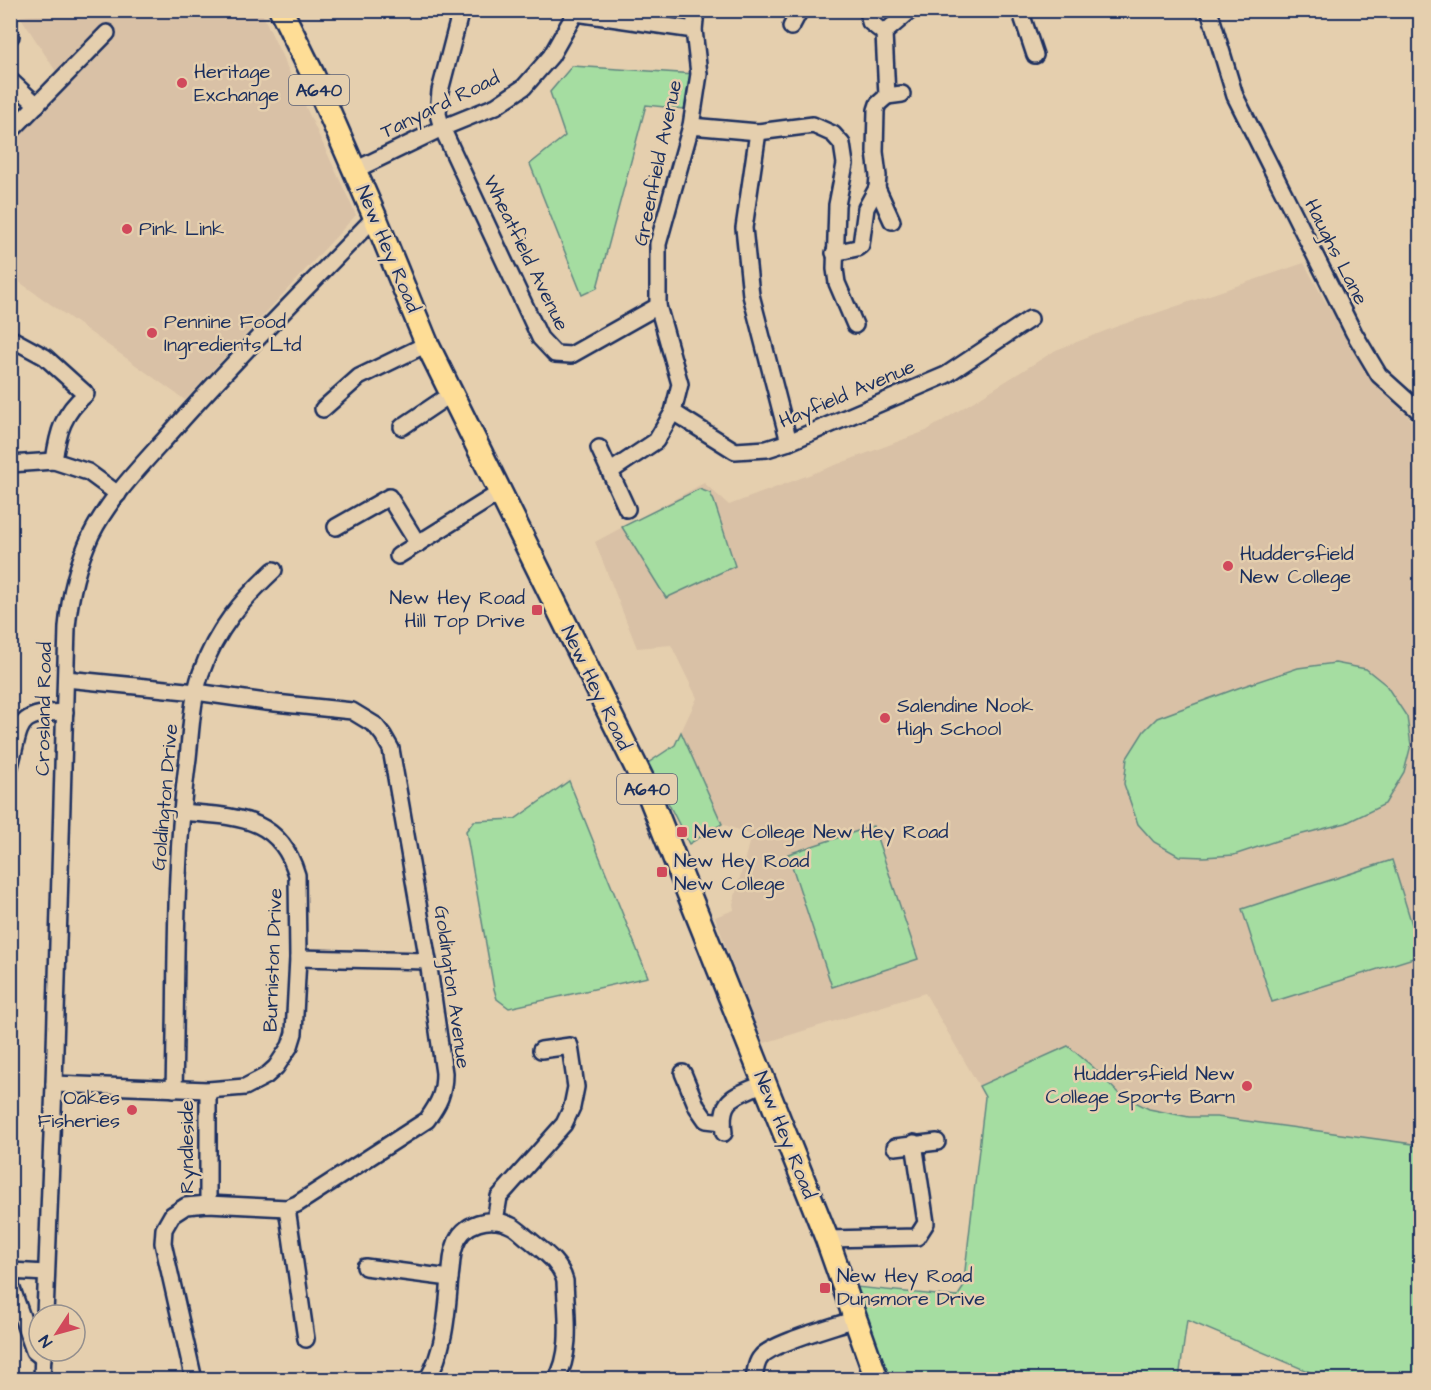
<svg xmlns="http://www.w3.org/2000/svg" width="1431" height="1390" font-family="'Architects Daughter',sans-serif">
<rect width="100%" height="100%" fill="#e5cfae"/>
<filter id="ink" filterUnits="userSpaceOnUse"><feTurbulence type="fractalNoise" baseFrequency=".0167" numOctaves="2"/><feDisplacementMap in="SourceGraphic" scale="12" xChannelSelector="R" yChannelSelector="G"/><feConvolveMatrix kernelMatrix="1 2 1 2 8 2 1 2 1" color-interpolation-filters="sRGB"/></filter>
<g filter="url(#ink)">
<g fill="#d9c1a6">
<path d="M84,10L261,11L356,215L185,400L11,276L10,187L16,182L11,176V144L66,87L20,16Z"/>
<path d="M1304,263L1325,301L1384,393L1420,428V1145L1217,1117H1189L1149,1109L1119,1094L1093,1067L1068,1046L979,1086L925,993L761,1044L715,917L734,910L733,904L751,835L722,824L681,732L697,698L671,645L637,648L595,542L704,483L729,505L926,431L1056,350L1118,326Z"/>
</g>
<g fill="#a5dda1" stroke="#608680" stroke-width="1.5">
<path d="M572,66L695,74L684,109L646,105L597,288L582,295L530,164L565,136L550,92Z"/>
<path d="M699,489L710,493L714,501L735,566L666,598L622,527Z"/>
<path d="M1335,663L1366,669L1386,685L1407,717L1411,745L1404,772L1385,804L1346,823L1279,840L1234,855L1204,857L1179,856L1154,842L1138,824L1124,784L1127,758L1144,731L1157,718L1238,688L1298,668Z"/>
<path d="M681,732L722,824L689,844L648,763L675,745Z"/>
<path d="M569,781L648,977L509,1008L497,999L494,989L466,831L474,821L515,819Z"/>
<path d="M873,826L918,959L832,987L788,854Z"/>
<path d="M1392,860L1420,950V956L1272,1002L1242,909Z"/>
<path d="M1068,1046L1093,1067L1119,1094L1149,1109L1189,1117H1217L1420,1145V1379H1326L1187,1320L1179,1379H890L856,1287L957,1297L963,1288L985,1097L979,1086Z"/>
</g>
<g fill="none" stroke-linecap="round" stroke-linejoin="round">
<defs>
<g id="minor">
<path d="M461,10L440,91L438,114L442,128L540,338L555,354L571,355L658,306"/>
<path d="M868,10L870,22L884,33L911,10"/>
<path d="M1020,10L1035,55"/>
<path d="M1209,10L1235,96L1354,333L1379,375L1420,412"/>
<path d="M576,13L694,30"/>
<path d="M791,27L800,10"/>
<path d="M884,33L887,96L902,94"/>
<path d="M10,37L11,36"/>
<path d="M10,80L37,105"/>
<path d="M887,96L878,104L876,110L875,152L878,176L877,188L892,221"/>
<path d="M691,126L758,132L813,125L833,134L842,144L845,164L837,205L835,269L837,283L855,325"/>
<path d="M10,132L107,33"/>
<path d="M758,132L744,228L751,295L789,442"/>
<path d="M355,170L442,128L496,106L524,87L551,56L577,10"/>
<path d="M834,253L857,248L861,245L866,208L877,188"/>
<path d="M10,338L45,357L86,394C63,413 58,432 54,461"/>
<path d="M323,409L359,377L427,344"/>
<path d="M673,412L735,451L767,449L789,442L946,375L1030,319"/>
<path d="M402,427L451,394"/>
<path d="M599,448L627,509"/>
<path d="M10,464L54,461L88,472L118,494"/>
<path d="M611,471L656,441L673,412L680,384L658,306V244L691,126L699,74L694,30L696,10"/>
<path d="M336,527L389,497L418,544"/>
<path d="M398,556L499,493"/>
<path d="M66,679L196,692L266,702L352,711L375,725L383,735L391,749L428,961L444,1073C444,1094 439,1103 427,1120L297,1204L287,1208L208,1204L186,1206L172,1215L164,1229L163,1243L194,1380"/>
<path d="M10,766C22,722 15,714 65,712"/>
<path d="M298,958L428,961"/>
<path d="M683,1073L697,1107L706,1120L723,1122"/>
<path d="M54,1084L208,1090L245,1087L266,1076L276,1067L290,1046L294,1033L298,958L297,875C279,814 234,817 181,812"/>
<path d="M174,1089C177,979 173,867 188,758C191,730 192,699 201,673C216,630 242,600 274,570"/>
<path d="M724,1133C719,1096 735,1097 764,1083"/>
<path d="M895,1147L937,1142"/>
<path d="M208,1204V1090"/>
<path d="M287,1208L306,1339"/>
<path d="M495,1221L499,1197L564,1124L572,1107L576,1087L570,1046L541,1050"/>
<path d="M827,1239L917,1237L926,1223L914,1143"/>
<path d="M365,1267L450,1278"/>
<path d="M45,1315L54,1084L67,627C70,595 77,565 91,535C109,499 139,468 166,438C232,362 305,290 375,217"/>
<path d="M43,1358L34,1351L11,1286V1271L46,1273"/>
<path d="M42,1380L43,1351"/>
<path d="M427,1380C445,1350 447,1312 450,1277C452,1267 451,1256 455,1246C462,1222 491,1215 512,1226C518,1229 524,1236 530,1240C544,1252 560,1262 565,1281C566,1312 573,1352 556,1380"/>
<path d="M754,1380C755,1373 756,1362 761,1357C771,1343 836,1326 855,1319"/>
</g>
<path id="highway" d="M281,10L312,73L375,217L427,344L646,787L827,1239L877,1380"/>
</defs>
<use href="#minor" stroke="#1b2f5e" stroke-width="20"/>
<use href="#highway" stroke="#1b2f5e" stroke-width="27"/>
<use href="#minor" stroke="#e5cfae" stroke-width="15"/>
<use href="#highway" stroke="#fedd96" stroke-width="22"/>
</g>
</g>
<g fill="#d1495b" stroke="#e5cfae" stroke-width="2">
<circle cx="182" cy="83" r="6"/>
<circle cx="127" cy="229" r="6"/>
<circle cx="152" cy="333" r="6"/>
<circle cx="1228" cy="566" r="6"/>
<rect x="531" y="604" width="12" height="12" rx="3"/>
<circle cx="885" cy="718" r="6"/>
<rect x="676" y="826" width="12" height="12" rx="3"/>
<rect x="656" y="866" width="12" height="12" rx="3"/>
<circle cx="1247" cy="1086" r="6"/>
<circle cx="132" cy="1110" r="6"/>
<rect x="819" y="1282" width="12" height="12" rx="3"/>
</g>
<g text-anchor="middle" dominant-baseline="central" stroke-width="5" stroke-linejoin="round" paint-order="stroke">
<g fill="#e5cfae" stroke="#585f76" stroke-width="1.5">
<rect x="289" y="75" width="60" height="30" rx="4.5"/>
<rect x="617" y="774" width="60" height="30" rx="4.5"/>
</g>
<g font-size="18" font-weight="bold" fill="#1b2f5e">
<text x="319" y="90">A640</text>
<text x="647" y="789">A640</text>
</g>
<g font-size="20" fill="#1b2f5e" stroke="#e5cfae" text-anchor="start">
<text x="194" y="72">Heritage<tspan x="194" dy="23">Exchange</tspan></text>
<text x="139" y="229">Pink Link</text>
<text x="164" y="322">Pennine Food<tspan x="164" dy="23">Ingredients Ltd</tspan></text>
<text x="1240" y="554">Huddersfield<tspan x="1240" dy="23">New College</tspan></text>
<text x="525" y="598" text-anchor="end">New Hey Road<tspan x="525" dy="23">Hill Top Drive</tspan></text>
<text x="897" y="706">Salendine Nook<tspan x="897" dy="23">High School</tspan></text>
<text x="694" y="832">New College New Hey Road</text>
<text x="674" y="861">New Hey Road<tspan x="674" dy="23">New College</tspan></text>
<text x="1235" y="1074" text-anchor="end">Huddersfield New<tspan x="1235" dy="23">College Sports Barn</tspan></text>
<text x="120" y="1098" text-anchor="end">Oakes<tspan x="120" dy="23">Fisheries</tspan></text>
<text x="837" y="1276">New Hey Road<tspan x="837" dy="23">Dunsmore Drive</tspan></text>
</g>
<g font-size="20" fill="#1b2f5e" stroke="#e5cfae">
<text transform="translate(440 105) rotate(-26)">Tanyard Road</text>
<text transform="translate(658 163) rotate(-78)">Greenfield Avenue</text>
<text transform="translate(388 249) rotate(67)">New Hey Road</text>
<text transform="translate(1336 252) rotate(63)">Haughs Lane</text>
<text transform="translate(526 253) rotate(64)">Wheatfield Avenue</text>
<text transform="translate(847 394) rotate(-23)">Hayfield Avenue</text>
<text transform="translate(596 688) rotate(64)">New Hey Road</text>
<text transform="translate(44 709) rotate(-89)">Crosland Road</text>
<text transform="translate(165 797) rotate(-85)">Goldington Drive</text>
<text transform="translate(273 960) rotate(-88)">Burniston Drive</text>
<text transform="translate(452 987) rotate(82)">Goldington Avenue</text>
<text transform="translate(785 1135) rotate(68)">New Hey Road</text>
<text transform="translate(187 1147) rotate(-90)">Ryndleside</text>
</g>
</g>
<rect width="1431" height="1390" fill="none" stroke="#e5cfae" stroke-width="36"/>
<rect x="18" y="18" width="1395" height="1354" fill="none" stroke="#1b2f5e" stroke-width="2" filter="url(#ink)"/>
<g transform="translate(57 1333) rotate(234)"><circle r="28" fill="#e5cfae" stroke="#948f8e" stroke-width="1.5"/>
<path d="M0-4.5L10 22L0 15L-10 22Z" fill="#d1495b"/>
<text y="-9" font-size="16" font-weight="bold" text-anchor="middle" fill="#1b2f5e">N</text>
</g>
</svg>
